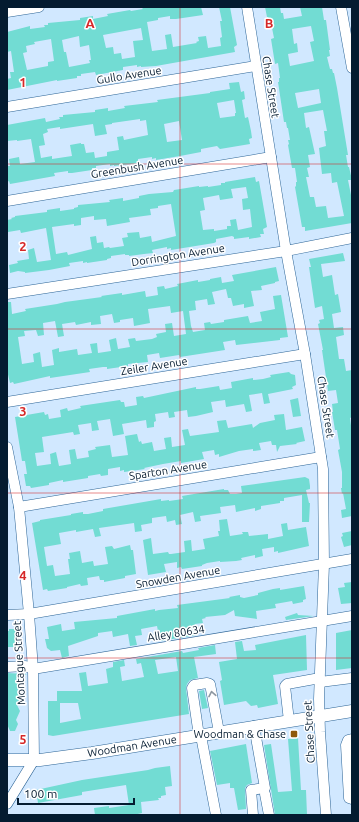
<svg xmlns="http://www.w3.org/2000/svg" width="359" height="822" font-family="Ubuntu,sans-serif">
<rect width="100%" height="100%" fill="#d1e8ff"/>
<g fill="#72dcd3" fill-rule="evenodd">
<path d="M148,7H201L203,15L176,19H170V16L158,18V20L147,22L152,51L167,49L165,35L171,34L173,47L197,43L196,42L199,41L198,37L206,36L208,48L221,46L220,38L222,37L220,21H222L219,7H230L237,45L234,47L235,52L156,66L141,67V66L137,67V65L123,67V70L96,75L95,72L81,74V76H77V78L57,81V80L7,90V79L11,78L10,72H14L11,51L7,52V32L30,26V29L45,27L44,25H48V23L80,20V18L93,16V19L108,16L107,14L130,10L131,11L143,9L142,8ZM141,28L143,40L133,41L135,57L122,59L121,53L114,54L113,47L106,48L103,35ZM79,36L80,47L89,45L91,60H89L90,63L69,67L66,52H64L62,40ZM51,39L54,61L48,62V66L27,70L23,53L27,52L26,46L35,44L34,42Z"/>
<path d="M265,7H280L281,13H283L284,19L302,16L300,7H322L324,20H326L330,50H329L330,56L327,57L330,69H332L333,73H334L337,88L348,155H346L348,167H349L352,180H348L351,195H352V223L305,231V227H302L295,187L296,186V182H297L295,168H292L288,145L289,144L288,140H290L288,128H287L286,122H284L278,82H279V78H280L278,63L275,64L271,39L274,38L271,23H270L268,17H267ZM311,26L314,41L310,42L314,61L290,66L288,54L298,52L297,43L294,44L292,29ZM319,89L321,103L298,108L295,93ZM323,110L327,131H324L326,146L319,148L322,174L331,173L332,183L337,182L344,216L328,218L326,206L316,207L314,197H310L306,177H309L307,168L310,167L308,155L315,154L309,127L306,128L304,113Z"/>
<path d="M239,82L241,92L244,91L245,99L242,100L245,118L248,117L251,131L252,138L249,139L250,144L220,149L217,146L201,149V152L180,156L156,160V158L152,159V157L138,159V163L114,166V165L110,166V164L96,166V168H92V170L72,173H68V171L54,173L55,176L10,184L9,181L7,182V166H10L9,159L19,157L20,164L35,162L31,139L17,141V140L7,141V125L45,118L46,122L60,119L59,117H63V115L95,112V110L108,108V111L125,108L124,106L158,102L157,100L210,93V92L230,89L229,83ZM234,100L236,113H235V116L220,118L217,103ZM140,119V121L146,120L148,135L124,140L123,136L117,137L119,150L107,152V156L95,158L94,152L86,153L84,144H81V143L70,145L72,156L52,159V156L41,158L39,146L45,145L43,134L48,132L47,129L60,127V129L93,124L95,136L107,134L105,125L112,124V123ZM179,121L182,140L167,142L164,124Z"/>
<path d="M255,177L256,182L259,181L267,227L263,229L264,234H260L261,237L249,239V237L234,239V237L232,236L216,239V242L214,243L171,250V248L167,249V247L152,250L153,253L144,254L129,256V255H125V254L111,256V258L107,259V260L87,263V262L83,263V261L69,263L70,266L49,270L25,273V272L18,271L10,273L9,265L18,263L17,261L29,259L28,250L34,248L37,262L51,260L46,228L21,233L20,230L8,232L7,220L12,219L11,218L15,217V216L47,212V210L60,208V211L74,209V208L78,207V205L110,202L109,200L123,198V201L139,198V196L149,194L173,192L174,190L199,186V187L208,186V187L221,185V183H225V182ZM246,187L248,198L242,199L243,210L250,209L252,227L238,230L236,219L230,220L231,226H227V229L214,231V229L203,230L200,211L205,210L203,198L219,195L220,200L233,198L231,189ZM171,204L176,236L152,242L151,236L140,238L139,232L127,233L128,237L122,238L124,246L110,248L109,247L104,248L103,242L97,243L96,236L90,237L92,249L68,255L67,252L56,254L52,227L74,224V226L81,225V218L94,216V220L106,219L107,226L130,222L129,218L151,215L150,209L158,208V206Z"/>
<path d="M343,253L345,261L321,264L323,277L332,275L335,295L338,294L341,312L332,314L334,328L343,327L344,335L336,337L339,359H344L346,371L352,370V406H351L352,417L350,418L352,433V516L342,518L341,510L346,509L343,493L342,494L341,488H342V472L338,450L340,449L337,430H335L332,412H333L332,404L338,403L336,390L328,391L322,350H323L318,324L320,323L319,320L324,319L322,306L315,308L309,267H311L309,259Z"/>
<path d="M276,267L279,281L275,282V283L261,286L262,290L251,291L254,306L244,308V304L233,306L231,298H228L226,289L212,292L215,304L208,305L207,299L195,301L196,310L189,311L191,326L193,332L205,330L204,323L210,322L211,324L224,322V320L248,316L250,323L262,321L260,312L275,309L273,296L281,295L288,337L280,338V340L236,345L235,340L223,342L225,350L180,357L179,355L160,358L159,353L147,355L148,362L128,364V366L107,369V367H103L89,369L90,372L50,378V376L14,384L13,382L10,383L7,370V302H11L12,314L26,311L25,309L57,304L65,302L102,297L101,296L122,293V295L145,291L146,297L158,295L157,287L164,286L165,289L178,286L177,284L198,280V282L210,280V279L221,277L222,283L234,281L232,275ZM170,306L171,313L183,311L186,334L174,336L172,323L165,324L166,332L156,334L157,337L152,339L136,341L135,338L128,339L130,347L118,349L116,338L109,340L111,351L98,353L97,343L90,344L92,353L78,355L77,349L59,352V348L52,350L54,365L42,367L40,352L33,354L34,362L22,364L18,337L25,336L24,331L36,330L38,336L44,335L43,323L55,321L58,337L64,336L62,324L75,322L76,325L91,322V325L101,324L100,316L112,314L114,323L120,322V320L133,318L134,326L150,323L148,309Z"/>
<path d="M289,372L291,374L295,375L296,385L292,387L293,389L268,394L270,403L264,404L262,393L249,395L252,411L246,412L244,404L226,407L225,400L211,402L213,412L196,416L188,417L187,410L174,412L175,417L169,418L168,412L155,414L156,421L154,422V427L147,428L146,420L122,424L124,434L113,436L110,419L97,421L99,430L92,431L91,423L78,425L80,434L74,435L73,432L42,437L44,452L35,453L37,466L51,464L50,454L56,452L59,466L71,464L69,450L75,449L77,459L89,457L88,451L96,449L95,447L110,445L112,457L128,455L125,436L137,434L139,442L141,441L142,444L152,442L154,451L166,449L164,438L171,437L172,447L185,445L182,430L188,429L190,436L219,432L217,421L226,420L228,428L252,424L253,428L260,423L275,420L274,415L284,414L286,430L302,427L305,441L296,443L297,444L280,446L277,452L276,445H272L271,441L259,443L261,450L253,451V449L239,451L219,457V454L215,455L214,450L202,452L204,459L181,463V461L163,464L144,468L145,469L124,472V470L120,471V467L108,469V475L101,476L100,474L88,476V478L63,482V480L49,483V485L31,488L30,486H26L24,474H27L25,461H22L15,417L44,412L45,415L48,414L49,419L61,417L60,410L67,408L68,411L81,408L80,406L120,400L121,402H124L125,407L137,405L136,397L143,396L144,398L196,387V389H200L219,386L220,390L232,388L231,382L253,378V380L263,379L271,377L270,375Z"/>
<path d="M298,398L301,416L293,417L290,400Z"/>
<path d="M305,477L309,479L310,486V489L306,490L309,503H310L309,522H302V495L284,498V501H280V503L261,506V509L255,511V508L236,512L235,505L220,507L221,513L200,516L201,521L195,522L193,512L180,515L182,524L176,525L175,520L167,522L166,516L152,518V523L141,525L142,531L135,532L134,523L99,528L101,536L95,537L93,529L76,532V530L59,533L61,544L44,547L47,566L53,565L55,576L70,574L68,559H70L69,553L80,551L82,563L93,561L94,566L108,564L105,547L112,546L114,549L130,545L131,550H133L136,574L125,576V578L104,582V580H100L99,576L87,578L88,585L81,586L80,584L67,587V588L48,591L47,589L43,590L32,523L40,521V520L71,515V514L83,512V514H88L103,511V509L161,499V501L169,500V501L183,499L182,496L224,489V490H228L230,494H236L242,493L241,486Z"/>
<path d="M227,519L230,536L243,534L242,532H248L249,536L268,534V539L283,536L281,524L287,523L288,530L306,527L309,546L278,553V551L274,552V547L262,549L263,556L255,558V555L241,558L242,560L236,561L220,562V561L207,563L202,565V566L182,569L181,567L177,568V562L164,564L166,572L148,575L143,540L151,538L153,554L168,552L169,554H171L185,552L184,541L191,540L192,551L205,549L203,539L219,536L218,531H220L219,520Z"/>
<path d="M352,531V545L344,547L341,537L343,536L342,533Z"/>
<path d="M352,582V603L341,604L338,588L345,587L344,583Z"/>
<path d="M304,586L306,599L303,600V602L293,604L292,601L275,604L276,608L256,611L257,619L235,616L234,610L225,615L205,617L206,618L202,619L203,623L195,624L196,627L185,632L197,631V635L160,641L157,626L141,629L142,635L135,636L137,645L130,646L128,634L113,637L112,631L98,633V636L68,646L69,656L62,658L60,650L51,651L47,648L45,639H49L47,627L61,624L62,631L75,629L74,622L117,618V616L155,609V611L159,610L178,608L177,605L230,598L229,597L240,595V597L244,598L258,595V593L273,589L280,588V590Z"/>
<path d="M297,613L298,615L314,616L286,620L285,617Z"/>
<path d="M9,629H19V647H7V631H9Z"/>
<path d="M352,630V668L336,670V633Z"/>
<path d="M306,635L307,670L273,675L278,704L258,708L257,705L251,706L246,701L224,705L220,681L222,680L219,662L237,659L235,642L242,641L244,651L256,650L255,645Z"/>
<path d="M215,645L216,654L194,657L198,678L190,680L187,684L186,688L189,714L53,736L48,735V701H57V691H82L79,673L86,672L88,686L108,683L106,669L113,667V662L124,660L125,666L120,667L122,681L144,677L141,663L137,664L136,659L182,651L183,653L199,650L198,648ZM176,657L178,671L158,674L155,660ZM60,703H78L81,719L60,723Z"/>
<path d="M7,673L27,674L16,678L20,686L17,692L20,698L17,705L20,711L16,720L18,724L15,731H10L7,724Z"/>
<path d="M204,690L208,708L202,709L199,691Z"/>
<path d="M298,738L301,790H306L307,815H275L264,745L271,744L278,792L292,791L288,739Z"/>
<path d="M246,744L252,783L247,785L245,788L246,809L238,810L234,788H230V783L217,785L210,751Z"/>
<path d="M170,766L172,786L165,787L166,795L161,796V798H158L159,800L141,802L142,813L133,815H95L94,808L109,806V808L129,805L126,785L82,792V795L38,803L36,790L82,780L148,770L155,768Z"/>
</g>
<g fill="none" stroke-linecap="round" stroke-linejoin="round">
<defs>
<g id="minor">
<path d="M247,7L286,251L305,354L323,469L324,564L319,699L320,732L326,815"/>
<path d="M341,7L352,68"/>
<path d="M7,12L39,7"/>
<path d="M7,107L256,66"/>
<path d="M7,201L271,157"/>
<path d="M7,294L286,251L352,238"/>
<path d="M7,402L305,354"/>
<path d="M7,447L19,507L29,614L33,669L34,760L7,804"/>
<path d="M19,507L321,457"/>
<path d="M7,615L29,614L352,559"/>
<path d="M7,667L25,666L33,669L352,616"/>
<path d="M320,682L352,678"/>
<path d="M289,721L285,686L287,684L320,678"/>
<path d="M199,736L192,688L194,685L207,683L210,684L219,732"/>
<path d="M201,736L216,815"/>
<path d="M352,739L348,740L346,745L349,798L352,799"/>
<path d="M265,794L269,815"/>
<path d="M253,815L251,790L265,788L254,726"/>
</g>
<path id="major" d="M7,760H40L92,753L352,711"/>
</defs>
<use href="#minor" stroke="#2d6597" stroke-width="11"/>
<use href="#major" stroke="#2d6597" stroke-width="13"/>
<use href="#minor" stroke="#fff" stroke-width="10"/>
<use href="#major" stroke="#fff" stroke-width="12"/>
</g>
<defs><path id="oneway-chevron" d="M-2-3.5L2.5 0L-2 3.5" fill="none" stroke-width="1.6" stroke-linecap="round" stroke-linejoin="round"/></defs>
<use stroke="#8e98a2" href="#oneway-chevron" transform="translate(212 694) rotate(-101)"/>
<path fill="none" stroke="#d62828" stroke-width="1" stroke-opacity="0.55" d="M180,7V815M7,164H352M7,329H352M7,493H352M7,658H352"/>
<rect fill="#8f5a0c" stroke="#fff" stroke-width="1.5" x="290" y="730" width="8" height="8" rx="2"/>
<g text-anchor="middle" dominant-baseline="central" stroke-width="3" stroke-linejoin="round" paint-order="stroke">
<g font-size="11" fill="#041b30" stroke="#fff">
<text transform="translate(129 75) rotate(-9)">Gullo Avenue</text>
<text transform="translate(271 87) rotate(81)">Chase Street</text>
<text transform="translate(137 167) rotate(-9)">Greenbush Avenue</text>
<text transform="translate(178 255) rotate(-9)">Dorrington Avenue</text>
<text transform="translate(154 366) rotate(-9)">Zeiler Avenue</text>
<text transform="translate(326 407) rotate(81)">Chase Street</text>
<text transform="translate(168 470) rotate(-9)">Sparton Avenue</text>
<text transform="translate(178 577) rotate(-10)">Snowden Avenue</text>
<text transform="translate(176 633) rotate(-9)">Alley 80634</text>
<text transform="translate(19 663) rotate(-93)">Montague Street</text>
<text transform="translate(309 732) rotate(-93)">Chase Street</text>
<text transform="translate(132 746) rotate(-9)">Woodman Avenue</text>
</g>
<g font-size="11" fill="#041b30" stroke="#fff" text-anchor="end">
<text x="286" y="734">Woodman &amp; Chase</text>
</g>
</g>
<g font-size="13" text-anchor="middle" font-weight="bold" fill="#d62828" stroke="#fff" stroke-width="3" stroke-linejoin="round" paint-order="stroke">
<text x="90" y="28">A</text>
<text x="269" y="28">B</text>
<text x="23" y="87">1</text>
<text x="23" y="251">2</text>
<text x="23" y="416">3</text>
<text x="23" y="580">4</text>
<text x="23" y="744">5</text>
</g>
<rect width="359" height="822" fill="none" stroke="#041b30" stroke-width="16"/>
<path d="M18 798v6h116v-6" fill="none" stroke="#041b30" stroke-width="2"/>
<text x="24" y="798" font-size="12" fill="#041b30" stroke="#ffffff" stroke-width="3" paint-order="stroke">100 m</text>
</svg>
